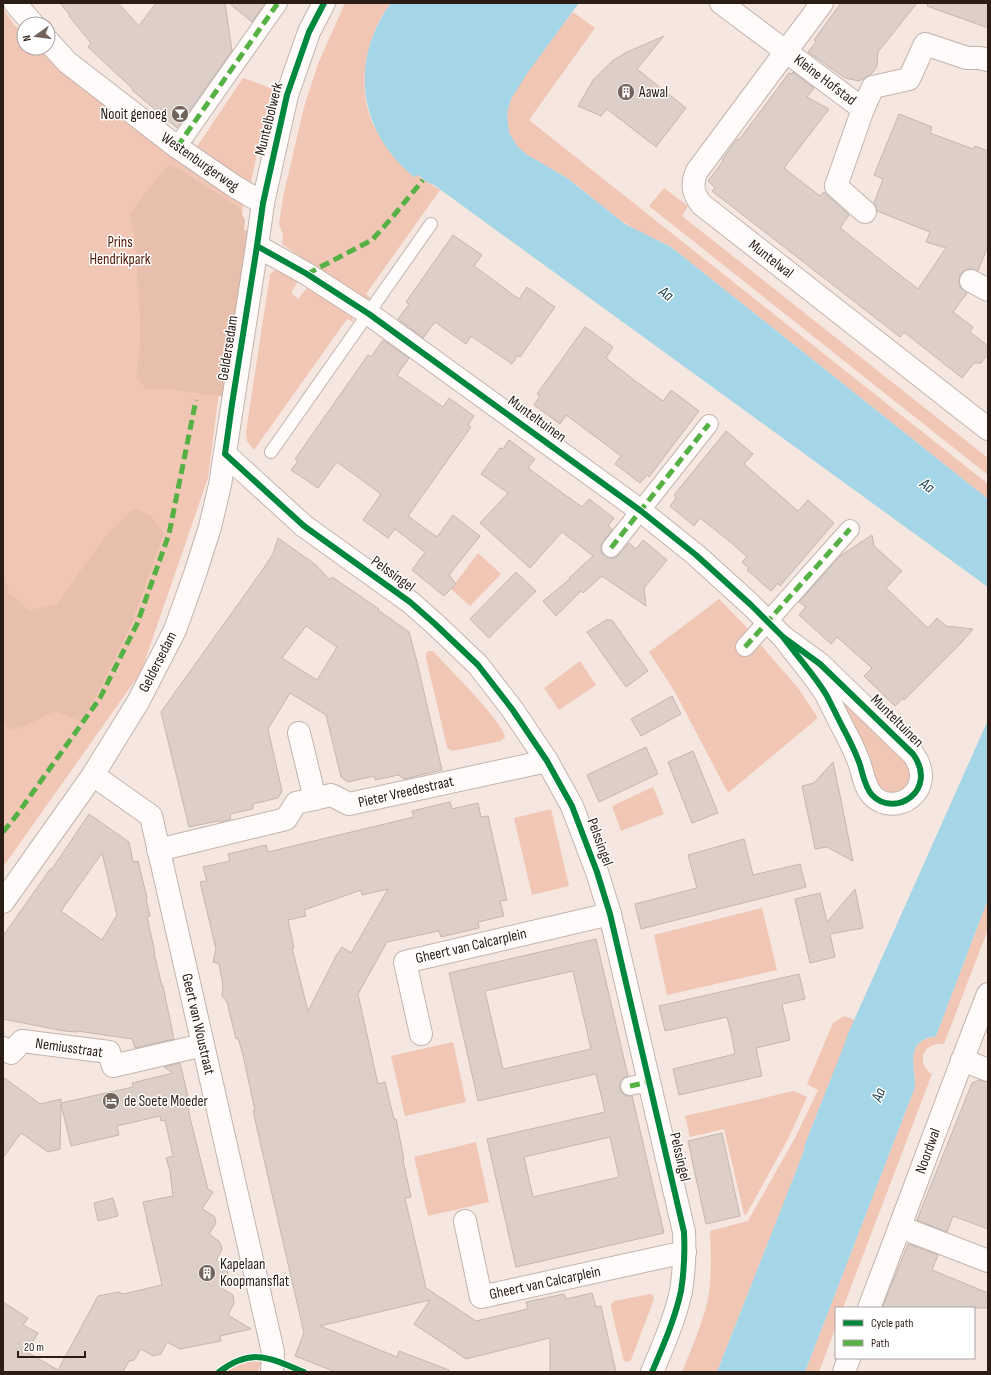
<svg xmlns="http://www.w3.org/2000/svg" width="991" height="1375" font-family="'Sofia Sans Condensed',sans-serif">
<rect width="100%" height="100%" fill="#f5e6df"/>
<g fill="#f1c6b5">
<path d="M345,3H391C365,35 355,94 376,130C379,136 386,141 390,146C399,156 408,166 418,175C424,181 433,185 440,190L366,294L371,298L366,301L362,300L282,244L283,235L279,224L283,197L304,107L318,64Z"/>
<path d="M3,8L14,25L24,32V48H45L244,199L208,478L141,672L3,867Z"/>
<path d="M573,12L595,28L529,120L988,484V499L671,247C656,239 639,233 625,223C605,210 587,192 567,178C552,168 532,161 518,147C510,139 505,126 507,114C509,88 556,34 573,12Z"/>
<path d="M243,78L273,89L261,134L251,182L248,183L194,151Z"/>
<path d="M664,188L688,206L682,216L988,458V475L649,206Z"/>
<path d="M283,266L300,278L291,293L298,299L310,284L352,315L353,322L347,319L254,450L247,441L246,432L267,294L270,274L275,270L279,272Z"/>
<path d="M478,553L501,574L470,606L451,589Z"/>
<path d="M719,599L750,631L737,645L748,656L761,645L798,688L818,718L728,793L675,692L649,652Z"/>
<path d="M428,651H433C447,667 502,720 505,737L501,741L453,751L450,750L447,747L426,658V653Z"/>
<path d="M580,661L596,685L559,710L544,688Z"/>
<path d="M837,694L905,759L912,778L904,790L890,794L878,788Z"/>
<path d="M653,787L664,814L621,831L612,806Z"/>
<path d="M551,809L569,886L532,895L514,818Z"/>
<path d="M988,899V929L944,1044C923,1041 915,1063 932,1074L843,1308H836V1326L819,1372H805L915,1087C915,1065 904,1041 936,1036Z"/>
<path d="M762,908L777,970L667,995L654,935Z"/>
<path d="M844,1016L855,1020L805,1144L804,1151L717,1372H682C692,1348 702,1324 708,1299C712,1276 711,1253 710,1231L748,1221L795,1138L818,1090L807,1084L833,1023Z"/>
<path d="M453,1042L466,1102L405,1116L391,1056Z"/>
<path d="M794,1091L807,1097L789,1137L746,1215L744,1214L724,1129L690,1137L685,1116Z"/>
<path d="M476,1142L489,1202L428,1216L414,1157Z"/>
<path d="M650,1294L653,1295L654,1299L631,1360L628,1362L624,1361L623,1358L611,1308V1304L614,1301Z"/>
<path d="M253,1361L261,1362L258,1372L251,1371L249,1372H226C235,1366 243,1363 253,1361Z"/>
</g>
<g fill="#e8beac">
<path d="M170,165L176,167L238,207L245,220L244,230L251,232L225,397L175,390L146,389L136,377L140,345V317L135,237L129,216L133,209L166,167Z"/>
<path d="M134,509L150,515L164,533L132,622L97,695L80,721L54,711L25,726L8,730L3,715V570L9,593L29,610L56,605L108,533Z"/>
</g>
<g fill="#a4d6e7">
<path d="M391,3H579L528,72L511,99L507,114L509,133L518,147L526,154L567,178L625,224L671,247L988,499V587L434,185L427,182L418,175L414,177C373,143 355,95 370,44C375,29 382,15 391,3Z"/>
<path d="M988,720V899L936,1036C904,1041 915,1065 915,1087L805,1372H717L804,1151L805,1144L845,1043L847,1036Z"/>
</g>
<g fill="#ddcfc7" stroke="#c4b7af" fill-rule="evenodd">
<path d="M60,3H118L139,26L156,3H225L232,51L177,128L132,90L133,89L88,47L91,43L69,16L70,15Z"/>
<path d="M229,3H265L252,22Z"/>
<path d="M841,3H917L878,52L877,66L874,71L870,75L859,81L845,78L808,52L816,42L814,40Z"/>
<path d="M928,3H988V28L927,6Z"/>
<path d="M664,36L637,69L686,108L656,147L607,109L601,116L578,106L593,80L612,61L627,52Z"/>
<path d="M793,72L814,88L807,97L829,109L784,168L820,196L824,192L827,195L849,215L840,228L918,289L946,248L926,242L930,232L877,211L874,203L883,179L874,175L899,114L932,127L930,133L973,149L975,146L988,151V246L978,271L970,269L965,270L960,275L959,281L960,287L967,293L953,312L973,327L970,332L988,346V354L981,363H974L962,378L904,332L900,337L712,191L715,188L708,181L723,161L722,160L737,139L739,140L789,73L792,74Z"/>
<path d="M453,235L482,255L474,266L519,299L527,287L555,307L520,357L518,355L512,364L471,336L466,344L435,322L423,338L398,319L409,304L406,302Z"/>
<path d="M585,327L613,347L606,358L634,380L663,401L671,390L699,411L649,477L647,475L640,483L615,464L621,456L581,426L566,415L560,424L534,405L540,396L537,394Z"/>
<path d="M383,340L409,358L397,375L443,407L449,398L474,416L468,425L471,427L408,516L437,537L453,515L480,536L449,575L456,584L444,596L412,570L425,552L395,529L388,538L363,520L381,494L337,462L318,488L291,470L298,461L295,459L368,355L371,357Z"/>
<path d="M726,431L753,454L744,464L798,511L808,500L834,523L780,586L778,583L771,591L747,570L749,568L742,562L747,557L728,540L700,518L694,526L670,506L676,498L674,495Z"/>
<path d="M509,440L535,459L528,468L582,507L589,499L614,518L608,526L612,529L601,546V552L605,556L610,558H615L629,543L636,549L643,540L667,560L644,588L646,606L602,576L583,593L581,591L556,616L543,601L570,579L569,578L593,556L562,532L530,568L480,523L508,493L481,474L500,448L503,449Z"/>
<path d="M872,535L874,546L902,571L886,588L928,628L937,618L946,626L973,629L961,643L904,700L903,698L895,706L864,676L872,668L837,637L831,644L799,615L806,607L799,602L840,556Z"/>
<path d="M278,538L316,565L330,580L332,577L379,609L378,610L409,632L417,662L442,770L404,779L399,775L375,780L374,776L348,782L341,777L326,715L290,693L268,729L282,791L278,798L253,804V809L230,814L231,819L220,822L218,821L189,827L161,712L261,572L273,554ZM306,626L337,647L317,680L282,658Z"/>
<path d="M516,572L536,591L489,638L470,619Z"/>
<path d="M606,620H612L648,671L626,687L587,632Z"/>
<path d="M672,696L681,714L641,736L631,719Z"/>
<path d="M646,747L658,774L599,802L587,775Z"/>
<path d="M693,751L718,813L692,823L668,762Z"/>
<path d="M833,762L841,800L853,861L827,847L815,849L811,829L802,786L814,783Z"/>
<path d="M450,802L452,809L478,803L481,817L488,816L507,900L500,901L504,916L478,922L479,928L441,937L439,931L387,942L358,994L378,1084L385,1082L394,1119H396L404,1159L403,1160L411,1197L405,1198L426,1288L476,1321L528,1309L526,1302L564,1294L566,1299L592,1293L596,1307L601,1306L616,1372H550V1338L466,1359L414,1324L430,1300L320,1326L397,1357L399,1351L449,1370L448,1372H336L295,1356L304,1333L258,1133L253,1111H255L243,1055L238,1038L236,1039L227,1002L222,996L223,985L219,964L213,962L216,949L200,882L207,881L203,867L230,861L228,854L266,845L268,852L414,817L412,811ZM388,889L351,953L342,947L336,956L308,1011L292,948H294L288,920L306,916L304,910L361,890L362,895Z"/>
<path d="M89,814L129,842L133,862L138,861L147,898L146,899L150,916L147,917L155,953H154L162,986H163L174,1039L135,1048L132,1039L77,1031V1032L64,1031L3,1019V936L51,868L52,869ZM102,853L117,915L102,940L61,911Z"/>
<path d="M744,839L753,875L800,864L806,887L641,929L635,904L697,888L688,855Z"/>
<path d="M855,889L863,928L830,934L835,957L810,963L795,899L820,893L827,922Z"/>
<path d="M596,939L628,1076L623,1078L620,1082V1089L622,1093L626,1096H632L664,1233L516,1267L487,1139L605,1112L596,1074L478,1101L449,973ZM573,971L591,1049L503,1069L485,991ZM610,1137L619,1177L533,1197L524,1157Z"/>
<path d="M799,974L805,999L782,1004L790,1040L756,1048L762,1076L679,1095L673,1069L735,1054L732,1037L727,1017L665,1031L659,1006Z"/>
<path d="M180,1063L188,1097H186L191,1122L208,1189L213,1192L202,1209L214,1216L216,1223L209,1234L220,1242L222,1250L216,1260L227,1269L228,1276L221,1288L233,1295L234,1303L228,1315L251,1329L220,1336L221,1341L180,1349L167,1342L161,1354L153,1356L141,1349L134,1360L129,1361L123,1372H3V1302L28,1318L23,1325L38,1333L27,1352L58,1370L98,1296L118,1292L123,1294L162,1285L143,1202L173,1196L170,1171L166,1158L173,1156L165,1120L161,1121L160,1116L117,1126L119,1135L71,1146L61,1104L60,1149L48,1152L21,1133L3,1158V1077L40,1104L61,1099V1103L133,1087L132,1083L173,1073L164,1067Z"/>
<path d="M979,1080L988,1082V1229L953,1216L947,1232L917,1220L972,1083Z"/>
<path d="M722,1133L740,1216L706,1224L688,1141Z"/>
<path d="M113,1198L118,1216L98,1221L94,1203Z"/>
<path d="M908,1244L938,1255L932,1270L988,1293V1308H882Z"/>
</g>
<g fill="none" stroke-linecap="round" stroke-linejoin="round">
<defs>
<path id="service" d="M271,452L431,224"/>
<g id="pedestrian">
<path d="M177,147L278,3"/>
<path d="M611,548L709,424"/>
<path d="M745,647L850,529"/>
<path d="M630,1086L649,1082"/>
</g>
<g id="minor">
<path d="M15,3L33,24"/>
<path d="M721,3L863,109L836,186L865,212"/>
<path d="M822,3L697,171C691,185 693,193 701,204L988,429"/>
<path d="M48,41L67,62L177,147L234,186L263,203"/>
<path d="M863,109L873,87L909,79L925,44L967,58H980L988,60"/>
<path d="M257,246L307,274L369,314L641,511L696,555L751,605L783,637L820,664L913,754C939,790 895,819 872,795C864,786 863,773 859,762C854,749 848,737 842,726C837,716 832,706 827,696C816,677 797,656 783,637"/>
<path d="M971,281L988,290"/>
<path d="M225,454L304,526L410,602L435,624L478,665L512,709L547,761L572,806L597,872L610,914L684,1232C685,1252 684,1272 681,1291C675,1319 663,1346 652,1372"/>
<path d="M299,733L315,799"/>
<path d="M93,775L151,816L273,1352L272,1372"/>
<path d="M158,850L286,819L296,803L331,795L349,804L547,761"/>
<path d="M3,902L93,775L138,702L175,630L195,574L210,527L220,485L257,246L263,203L287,95L309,32L324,3"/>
<path d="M421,1034L405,962L610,914"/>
<path d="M3,1048L11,1053L22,1041L109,1052L113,1066L203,1045"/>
<path d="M962,1060L988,1070"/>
<path d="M465,1221L481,1297L685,1252"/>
<path d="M900,1227L988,1261"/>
<path d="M869,1308C909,1204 947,1098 988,994"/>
<path d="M844,1372L849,1358"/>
</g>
</defs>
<use href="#service" stroke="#c3b4af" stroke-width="14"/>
<use href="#pedestrian" stroke="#c3b4af" stroke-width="20"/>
<use href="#minor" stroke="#c3b4af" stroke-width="24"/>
<use href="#service" stroke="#fefbfa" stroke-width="12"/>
<use href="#pedestrian" stroke="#fefbfa" stroke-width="18"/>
<use href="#minor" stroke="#fefbfa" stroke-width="22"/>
<g stroke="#56b145" stroke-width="5" stroke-dasharray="10 5" stroke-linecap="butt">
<path d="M177,147L278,3"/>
<path d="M307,274L372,240L390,220L423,180"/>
<path d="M611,548L709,424"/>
<path d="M745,647L850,529"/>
<path d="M3,832L16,816L100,698L137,624L169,534L196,400"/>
<path d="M630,1086L649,1082"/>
</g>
<defs>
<g id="cycleway">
<path d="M324,3L309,32L287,95L263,203L257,246L232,404L225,454L304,526L410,602L435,624L478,665L512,709L547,761L572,806L597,872L610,914L684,1232C685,1252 684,1272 681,1291C675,1319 663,1346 652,1372"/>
<path d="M257,246L307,274L369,314L641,511L696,555L751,605L783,637L820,664L913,754C939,790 895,819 872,795C864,786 863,773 859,762C854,749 848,737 842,726C837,716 832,706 827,696C816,677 797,656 783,637"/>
<path d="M219,1372C252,1347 270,1358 304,1372"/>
</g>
</defs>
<use href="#cycleway" stroke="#fff" stroke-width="8"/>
<use href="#cycleway" stroke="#00873e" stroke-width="6"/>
</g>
<defs>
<symbol id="building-disc" viewBox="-11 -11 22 22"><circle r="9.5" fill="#72635c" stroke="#fff"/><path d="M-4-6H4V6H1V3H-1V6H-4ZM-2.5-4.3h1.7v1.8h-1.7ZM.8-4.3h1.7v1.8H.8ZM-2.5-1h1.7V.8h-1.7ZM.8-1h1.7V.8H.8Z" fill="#fff"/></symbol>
<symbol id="bar-disc" viewBox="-11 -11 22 22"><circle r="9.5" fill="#72635c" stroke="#fff"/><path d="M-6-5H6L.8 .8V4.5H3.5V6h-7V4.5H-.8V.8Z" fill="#fff"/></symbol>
<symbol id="hotel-disc" viewBox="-11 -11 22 22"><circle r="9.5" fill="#72635c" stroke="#fff"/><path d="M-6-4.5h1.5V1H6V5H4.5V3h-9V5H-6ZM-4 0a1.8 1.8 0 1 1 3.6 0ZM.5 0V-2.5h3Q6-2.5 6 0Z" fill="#fff"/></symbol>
</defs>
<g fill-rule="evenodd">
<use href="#building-disc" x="616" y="82" width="20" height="20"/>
<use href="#bar-disc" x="170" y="104" width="20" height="20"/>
<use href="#hotel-disc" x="101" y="1091" width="20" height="20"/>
<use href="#building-disc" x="197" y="1263" width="20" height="20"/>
</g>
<g text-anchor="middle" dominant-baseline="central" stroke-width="3" stroke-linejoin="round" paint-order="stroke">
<g font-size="15" fill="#2c1c16" stroke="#fff">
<text transform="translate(825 80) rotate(37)">Kleine Hofstad</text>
<text transform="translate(269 119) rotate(-76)">Muntelbolwerk</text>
<text transform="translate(200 162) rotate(35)">Westenburgerweg</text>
<text transform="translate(771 259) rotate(38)">Muntelwal</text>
<text transform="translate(228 348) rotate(-81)">Geldersedam</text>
<text transform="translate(537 419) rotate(36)">Munteltuinen</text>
<text transform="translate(393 574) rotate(36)">Pelssingel</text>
<text transform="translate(158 662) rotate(-63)">Geldersedam</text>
<text transform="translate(897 721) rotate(45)">Munteltuinen</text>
<text transform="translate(406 792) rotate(-13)">Pieter Vreedestraat</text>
<text transform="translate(600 842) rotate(70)">Pelssingel</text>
<text transform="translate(471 946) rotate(-13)">Gheert van Calcarplein</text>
<text transform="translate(198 1024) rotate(77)">Geert van Woustraat</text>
<text transform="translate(69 1048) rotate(8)">Nemiusstraat</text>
<text transform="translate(928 1151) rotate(-70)">Noordwal</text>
<text transform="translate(680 1157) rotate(77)">Pelssingel</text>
<text transform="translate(545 1283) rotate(-12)">Gheert van Calcarplein</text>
</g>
<g font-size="15" fill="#2c1c16" stroke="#fff" text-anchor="start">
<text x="639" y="92">Aawal</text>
<text x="167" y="114" text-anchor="end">Nooit genoeg</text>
<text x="124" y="1101">de Soete Moeder</text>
<text x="220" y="1264">Kapelaan<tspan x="220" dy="17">Koopmansflat</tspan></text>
</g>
<g font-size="15" fill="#511700" stroke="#fff">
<text x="120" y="242">Prins<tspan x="120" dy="17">Hendrikpark</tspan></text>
</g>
<g font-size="16" font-style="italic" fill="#204551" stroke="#fff">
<text transform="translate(666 294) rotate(36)">Aa</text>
<text transform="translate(927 486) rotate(36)">Aa</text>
<text transform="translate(879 1095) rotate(-69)">Aa</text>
</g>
</g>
<rect width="991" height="1375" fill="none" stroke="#2c1c16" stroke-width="8"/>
<rect x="835" y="1307" width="140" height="52" fill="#ffffff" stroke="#aba4a2"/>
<rect x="843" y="1320" width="20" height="6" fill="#00873e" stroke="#aba4a2"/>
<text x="871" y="1327" font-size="12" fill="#2c1c16">Cycle path</text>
<rect x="843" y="1340" width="20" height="6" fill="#56b145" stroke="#aba4a2"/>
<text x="871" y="1347" font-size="12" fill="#2c1c16">Path</text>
<g transform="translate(36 36) rotate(256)"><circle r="19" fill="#ffffff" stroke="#aba4a2"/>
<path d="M0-3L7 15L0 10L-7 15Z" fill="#72635c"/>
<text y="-6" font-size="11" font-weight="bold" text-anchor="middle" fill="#2c1c16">N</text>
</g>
<path d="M18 1351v6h67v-6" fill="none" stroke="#2c1c16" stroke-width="2"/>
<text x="24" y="1351" font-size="12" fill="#2c1c16" stroke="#ffffff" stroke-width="3" paint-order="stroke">20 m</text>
</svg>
